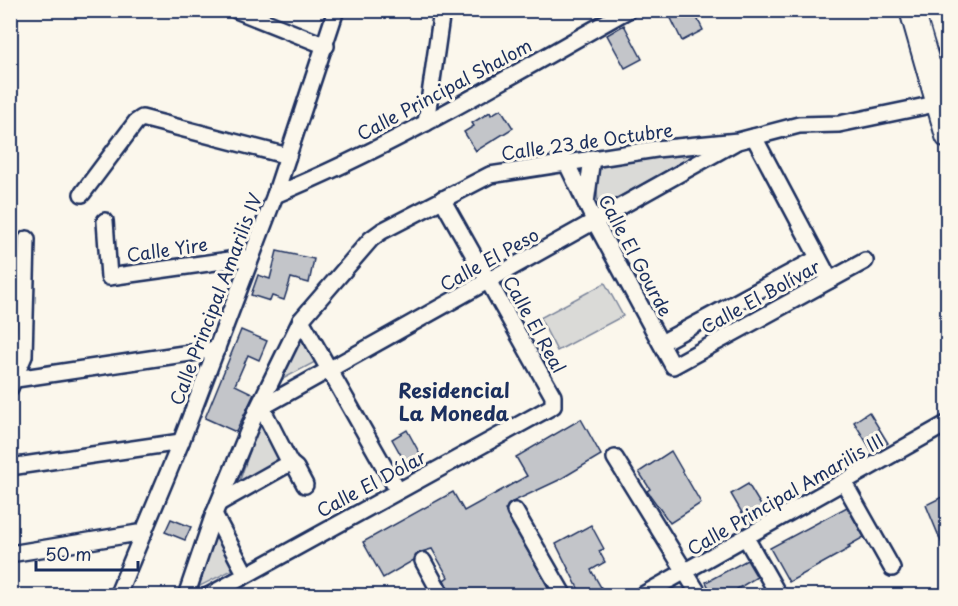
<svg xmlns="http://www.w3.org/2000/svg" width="958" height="606" font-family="'Playpen Sans',sans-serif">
<rect width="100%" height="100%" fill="#fbf7ec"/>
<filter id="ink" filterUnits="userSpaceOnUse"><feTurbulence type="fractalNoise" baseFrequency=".0167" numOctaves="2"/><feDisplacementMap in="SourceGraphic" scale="12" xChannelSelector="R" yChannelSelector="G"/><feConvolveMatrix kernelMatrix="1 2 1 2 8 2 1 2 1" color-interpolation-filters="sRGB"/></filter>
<g filter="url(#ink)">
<g fill="#dadad7" stroke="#7a849a" stroke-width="1.5">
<path d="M708,148L606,204L598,203L596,179L601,166Z"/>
<path d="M605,283L623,316L557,351L540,318Z"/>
<path d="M302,330L317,361L277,382Z"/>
<path d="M260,420L281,460L238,486Z"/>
<path d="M217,527L238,567L190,591Z"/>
</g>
<g fill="#c3c5c9" stroke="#1b2f5e" stroke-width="1.5">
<path d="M667,10H693L703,30L682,41Z"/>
<path d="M624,25L642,59L625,68L607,35Z"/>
<path d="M501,109L513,128L476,151L464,132L474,126L472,123L490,112L491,115Z"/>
<path d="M277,251L314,259L309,283L291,278L284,300L272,296L270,301L251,295L258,275L270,279Z"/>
<path d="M241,330L267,341L259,360L248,355L235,385L254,394L236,432L205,418Z"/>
<path d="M869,412L888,443L873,453L854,422Z"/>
<path d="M581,419L601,455L559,480L510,503L505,510L550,591L543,596H452L444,580L448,577L432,549L418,553L414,560L383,578L363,542L453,492L464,511L527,476L516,457Z"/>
<path d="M407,430L426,465L411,473L392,439Z"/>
<path d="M671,451L701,503L670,523L647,491L650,489L639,472Z"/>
<path d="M748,484L765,512L748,523L731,494Z"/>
<path d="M948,494V556H947L926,505Z"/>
<path d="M847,507L864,537L848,546L850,548L789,582L770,548Z"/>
<path d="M171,519L191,527L185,540L165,532Z"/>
<path d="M591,525L604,549L599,551L605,562L591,570L606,596H582L556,544Z"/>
<path d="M747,560L757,577L737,589L741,596H713L706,582Z"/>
</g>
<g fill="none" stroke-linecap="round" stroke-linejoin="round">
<defs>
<g id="street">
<path d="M236,10L326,46"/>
<path d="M928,69L948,67"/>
<path d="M426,123L442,10"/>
<path d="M754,137L830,280"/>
<path d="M566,162L595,222L673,366L865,261"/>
<path d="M82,194L136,122L142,118L288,156"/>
<path d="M275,195C398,144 512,75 628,10"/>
<path d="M586,203L592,158"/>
<path d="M105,221L109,277L251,257"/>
<path d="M301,320L398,491"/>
<path d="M661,343L818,258"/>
<path d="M16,379L217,349"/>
<path d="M10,388L24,356L27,239"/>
<path d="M257,410L734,143"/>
<path d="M615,458L700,596"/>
<path d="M290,463L296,468L305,485"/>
<path d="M10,467L181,442"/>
<path d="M844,483L892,568"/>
<path d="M219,503L290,463L262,408"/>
<path d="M515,511L564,596"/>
<path d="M214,514L245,573"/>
<path d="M746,538L779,596"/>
<path d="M10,554L144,532"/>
<path d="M423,561L442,596"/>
<path d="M117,596L181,442L275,195L336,10"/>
<path d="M186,596L214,514L257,410L301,320L371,239L382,231L490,175L656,149L738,141L799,125L839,124L945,102"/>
<path d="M208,596L553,406V396L442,199"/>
<path d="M641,596L948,423"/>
</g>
<g id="primary">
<path d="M912,10L948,136"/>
<path d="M938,10L948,42"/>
</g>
</defs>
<use href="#street" stroke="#1b2f5e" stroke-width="20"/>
<use href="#primary" stroke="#1b2f5e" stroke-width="28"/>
<use href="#street" stroke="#fbf7ec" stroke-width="15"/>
<use href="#primary" stroke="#fbf7ec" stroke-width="24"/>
</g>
</g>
<g text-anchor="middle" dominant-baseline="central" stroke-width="6" stroke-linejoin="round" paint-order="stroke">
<g font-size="18" fill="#1b2f5e" stroke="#fbf7ec">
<text transform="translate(444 89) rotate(-28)">Calle Principal Shalom</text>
<text transform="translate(587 141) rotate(-8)">Calle 23 de Octubre</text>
<text transform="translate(167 249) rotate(-8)">Calle Yire</text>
<text transform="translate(636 255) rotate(62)">Calle El Gourde</text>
<text transform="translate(489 259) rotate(-29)">Calle El Peso</text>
<text transform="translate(760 296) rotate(-29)">Calle El Bolívar</text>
<text transform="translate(215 299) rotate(-69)">Calle Principal Amarilis IV</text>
<text transform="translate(535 324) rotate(61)">Calle El Real</text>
<text transform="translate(371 483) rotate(-28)">Calle El Dólar</text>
<text transform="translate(785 494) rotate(-30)">Calle Principal Amarilis III</text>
</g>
<g font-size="20" font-weight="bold" fill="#1b2f5e" stroke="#fbf7ec">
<text x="454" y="390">Residencial<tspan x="454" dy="23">La Moneda</tspan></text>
</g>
</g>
<rect width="958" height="606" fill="none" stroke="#fbf7ec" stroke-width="36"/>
<rect x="18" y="18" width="922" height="570" fill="none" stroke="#1b2f5e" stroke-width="2" filter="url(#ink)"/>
<path d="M36 561v9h102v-9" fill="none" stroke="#1b2f5e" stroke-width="3"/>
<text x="45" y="561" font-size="18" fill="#1b2f5e" stroke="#fbf7ec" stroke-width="4.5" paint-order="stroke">50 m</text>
</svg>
